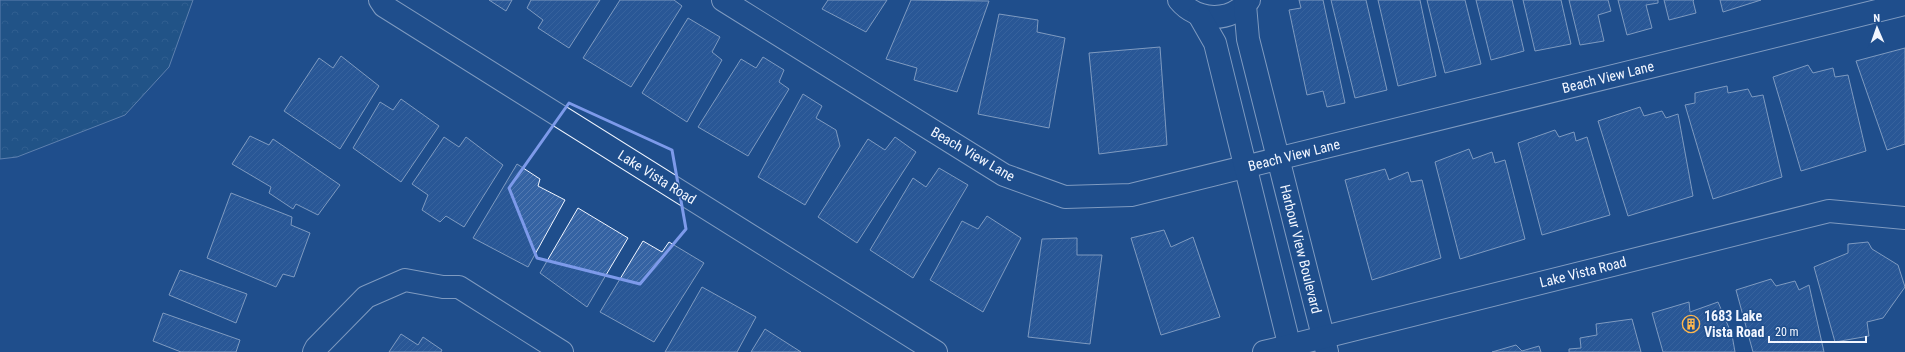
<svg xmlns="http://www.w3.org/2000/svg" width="1905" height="352" font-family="'Roboto Condensed',sans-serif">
<defs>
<pattern id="forest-crowns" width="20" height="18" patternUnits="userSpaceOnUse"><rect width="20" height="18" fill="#245a82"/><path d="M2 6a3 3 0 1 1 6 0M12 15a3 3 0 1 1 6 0" fill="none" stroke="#447295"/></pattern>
<pattern id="building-hatch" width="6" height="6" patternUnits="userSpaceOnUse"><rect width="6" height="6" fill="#3563a3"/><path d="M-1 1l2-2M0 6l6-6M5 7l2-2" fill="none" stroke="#537ab1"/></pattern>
</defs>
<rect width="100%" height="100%" fill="#1f4e8c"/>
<path fill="url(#forest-crowns)" stroke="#a8bbd7" d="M0,0H193L169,67L125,115L17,157L0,159Z"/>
<g fill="url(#building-hatch)" stroke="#f2f6ff">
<path d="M489,0H512L506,11Z"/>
<path d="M531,0H600L569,48L538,28L543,20L527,8Z"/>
<path d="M620,0H674L682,6L631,87L583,58Z"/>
<path d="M828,0H887L866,32L822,9Z"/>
<path d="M911,0L989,1L957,92L914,80L917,68L886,59Z"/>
<path d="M1299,0H1323L1345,103L1327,107L1323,91L1307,95L1289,10L1301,8Z"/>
<path d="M1331,0H1366L1387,90L1355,98Z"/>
<path d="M1378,0H1420L1436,76L1398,86Z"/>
<path d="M1427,0H1465L1481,64L1445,73Z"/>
<path d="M1476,0H1512L1524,51L1491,60Z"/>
<path d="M1523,0H1561L1571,44L1535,51Z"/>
<path d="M1569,0H1608L1611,11L1598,15L1604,41L1580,45Z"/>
<path d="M1618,0H1658V3L1646,5L1652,28L1627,35Z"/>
<path d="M1664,0H1694L1693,1L1696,13L1669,20Z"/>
<path d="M1720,0H1761L1723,12Z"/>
<path d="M999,14L1038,20L1037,32L1065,38L1049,128L978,114Z"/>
<path d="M688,18L720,37L712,52L722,60L687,122L642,93Z"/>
<path d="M1160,47L1167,145L1099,154L1089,53Z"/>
<path d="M1905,48V144L1887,150L1856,61Z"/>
<path d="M341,56L379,86L340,149L284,111L319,58L333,68Z"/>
<path d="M763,57L784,70L779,82L789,89L748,156L698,127L741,59L756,68Z"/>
<path d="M1808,65L1813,73L1833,68L1835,77L1848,75L1866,151L1801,171L1773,77Z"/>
<path d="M1727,86L1728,93L1748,89L1752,97L1763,95L1782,177L1713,199L1685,105L1695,103V93Z"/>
<path d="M803,94L822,106L816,118L836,130L840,146L805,205L758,177Z"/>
<path d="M401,99L439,126L401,182L353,148L380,102L393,110Z"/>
<path d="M1640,107L1644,116L1662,111L1666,118L1678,114L1693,196L1628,216L1598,121Z"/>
<path d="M1555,130L1559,137L1574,132L1576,141L1587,137L1610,215L1542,235L1518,143Z"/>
<path d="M250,136L269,145L273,139L340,185L318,215L296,204L293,209L269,193L271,187L232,164Z"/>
<path d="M444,137L459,147L466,137L503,165L464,227L446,216L440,222L422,210L428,195L412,184Z"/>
<path d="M895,137L916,152L857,243L818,217L868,139L885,150Z"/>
<path d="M1469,149L1473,159L1492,152L1495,163L1505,160L1525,239L1460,259L1435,162Z"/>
<path d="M517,164L540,179L538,186L565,200L528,267L473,238Z"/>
<path d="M939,168L968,185L913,278L870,250L913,178L926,187Z"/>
<path d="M1385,169L1389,180L1408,172L1411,182L1422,180L1441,258L1372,280L1345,180Z"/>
<path d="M231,193L292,217L291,225L310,233L294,277L283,274L276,287L207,258Z"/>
<path d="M578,208L628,238L587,307L540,273Z"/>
<path d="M987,216L1021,238L983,312L930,280L962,221L978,229Z"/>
<path d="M1164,230L1171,247L1193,237L1220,317L1161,335L1131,238Z"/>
<path d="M1077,238V255H1102L1090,344L1028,337L1042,239Z"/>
<path d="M643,241L662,252L669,242L704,263L654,342L600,312Z"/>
<path d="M1868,242L1872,249L1898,265L1905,287L1883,318L1867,322L1869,336L1835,342L1814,267L1848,253V244Z"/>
<path d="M180,270L247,294L236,323L169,295Z"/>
<path d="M1771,279L1776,286L1795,281L1799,290L1809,285L1824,352H1753L1736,290Z"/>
<path d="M702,287L756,317L737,352H665Z"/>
<path d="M1689,302L1690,312L1718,302L1732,335L1735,352H1663L1652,313Z"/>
<path d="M163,313L240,340L236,352H181L153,341Z"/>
<path d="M1632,319L1641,352H1569V349L1581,348L1580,338L1597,335L1596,324Z"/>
<path d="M765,329L801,352H751Z"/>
<path d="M401,334L418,345L423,337L442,350L441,352H389Z"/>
<path d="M1516,345L1522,351L1539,346L1541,352H1492Z"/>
</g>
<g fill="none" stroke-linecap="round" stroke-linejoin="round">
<defs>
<g id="minor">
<path d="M380,0L384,6L936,352"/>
<path d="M723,0L1004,175L1065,197L1131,195L1905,4"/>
<path d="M1179,0C1197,22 1231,23 1249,0"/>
<path d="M1245,5L1248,39L1327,352"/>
<path d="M1199,15L1215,43L1291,352"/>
<path d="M314,352L316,348L366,297L405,280L443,287H459L562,352"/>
<path d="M1264,352L1829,211L1905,218"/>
</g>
</defs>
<use href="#minor" stroke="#f2f6ff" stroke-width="24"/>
<use href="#minor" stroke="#1f4e8c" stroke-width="22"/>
</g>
<path d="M0 0H1905V352H0ZM569,103L672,150L686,229L640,284L537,258L509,188Z" fill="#1f4e8c" fill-opacity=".55" fill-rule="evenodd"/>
<path fill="none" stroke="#7d9aea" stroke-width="3" stroke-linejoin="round" d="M569,103L672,150L686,229L640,284L537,258L509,188Z"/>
<defs>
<symbol id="building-ring" viewBox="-11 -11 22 22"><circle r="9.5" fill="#1f4e8c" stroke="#ffb74d" stroke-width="1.5"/><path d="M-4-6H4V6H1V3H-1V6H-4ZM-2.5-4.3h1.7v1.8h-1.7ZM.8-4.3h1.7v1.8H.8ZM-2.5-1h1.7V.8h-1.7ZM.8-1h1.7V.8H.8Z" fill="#ffb74d"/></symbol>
</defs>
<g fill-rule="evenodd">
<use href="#building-ring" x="1681" y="314" width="20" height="20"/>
</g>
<g text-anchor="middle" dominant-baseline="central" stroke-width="3" stroke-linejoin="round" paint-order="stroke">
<g font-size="14" fill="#f2f6ff" stroke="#1f4e8c">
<text transform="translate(1608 77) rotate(-14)">Beach View Lane</text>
<text transform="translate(973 154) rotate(30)">Beach View Lane</text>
<text transform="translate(1294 155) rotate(-14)">Beach View Lane</text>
<text transform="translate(657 177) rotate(32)">Lake Vista Road</text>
<text transform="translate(1301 249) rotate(76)">Harbour View Boulevard</text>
<text transform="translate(1583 272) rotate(-14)">Lake Vista Road</text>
</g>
<g font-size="14" font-weight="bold" fill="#f2f6ff" stroke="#1f4e8c" text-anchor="start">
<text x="1704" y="316">1683 Lake<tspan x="1704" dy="16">Vista Road</tspan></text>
</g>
</g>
<g transform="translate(1877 28) rotate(358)" stroke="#1f4e8c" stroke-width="3" paint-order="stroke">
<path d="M0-3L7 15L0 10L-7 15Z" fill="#f2f6ff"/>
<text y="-6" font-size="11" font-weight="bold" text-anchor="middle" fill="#f2f6ff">N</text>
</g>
<path d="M1769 336v6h97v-6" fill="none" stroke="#f2f6ff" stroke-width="2"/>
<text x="1775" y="336" font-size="12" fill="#f2f6ff" stroke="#1f4e8c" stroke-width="3" paint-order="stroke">20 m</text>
</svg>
